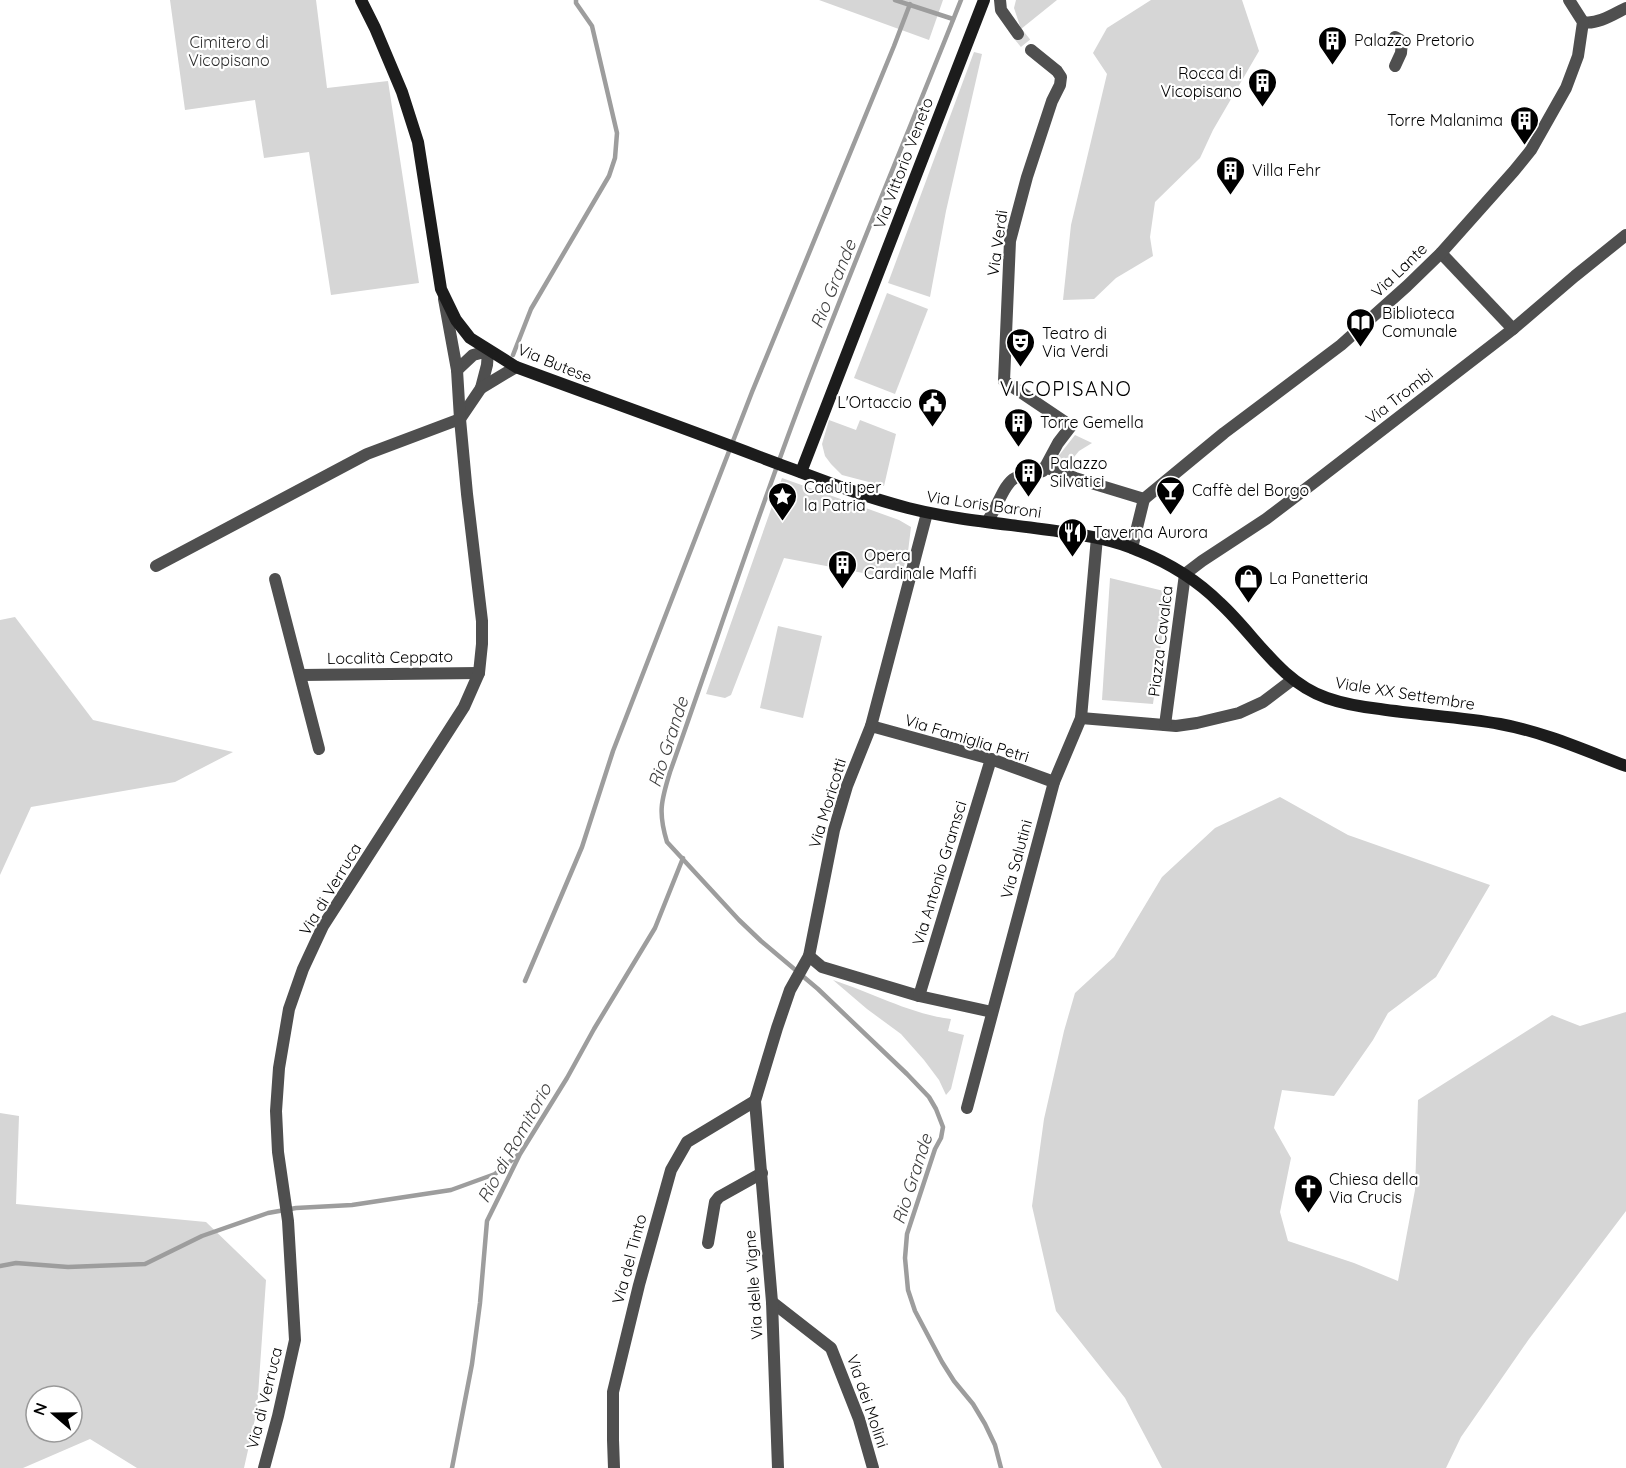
<svg xmlns="http://www.w3.org/2000/svg" width="1626" height="1468" font-family="Quicksand,sans-serif">
<rect width="100%" height="100%" fill="#fff"/>
<g fill="#d6d6d6" fill-rule="evenodd">
<path d="M170,0H316L327,88L388,81L419,283L331,295L309,152L264,158L255,100L185,110Z"/>
<path d="M819,0H943L929,40Z"/>
<path d="M1016,0H1057L1021,29L1014,8Z"/>
<path d="M1151,0H1242L1259,51L1213,130L1200,158L1155,202L1150,237L1153,256L1116,278L1094,299L1063,300L1071,225L1107,74L1093,53L1107,28Z"/>
<path d="M974,52L982,54L946,211L930,297L888,283Z"/>
<path d="M887,293L928,309L895,394L854,378Z"/>
<path d="M829,420L856,430L860,420L896,434L884,486L842,475L831,464L825,456L822,444Z"/>
<path d="M1075,435L1092,443L1079,451L1063,470L1054,467L1053,463Z"/>
<path d="M782,478L899,520L911,527L908,552L900,580L784,558L731,695L725,698L706,694Z"/>
<path d="M1110,578L1168,592L1153,704L1102,700Z"/>
<path d="M15,617L93,720L233,752L175,782L31,807L0,875V620Z"/>
<path d="M778,626L822,636L803,718L760,708Z"/>
<path d="M1280,797L1348,835L1490,885L1436,977L1388,1013L1373,1040L1334,1096L1282,1090L1274,1128L1291,1158L1280,1212L1288,1241L1354,1263L1398,1281L1415,1190L1418,1100L1552,1015L1580,1026L1626,1012V1211L1529,1339L1461,1437L1446,1468H1162L1125,1398L1056,1311L1032,1206L1044,1119L1064,1031L1075,993L1114,957L1162,877L1215,828Z"/>
<path d="M833,980C873,993 910,1014 951,1019L948,1031L964,1035L951,1089L946,1095L939,1080L924,1060L901,1034L867,1009Z"/>
<path d="M0,1113L19,1116L16,1204L206,1222L266,1280L257,1410L244,1468H137L90,1439L23,1468H0ZM36,1396H72V1432H36Z"/>
</g>
<g fill="none" stroke-linecap="round" stroke-linejoin="round">
<g stroke="#9d9d9d" stroke-width="4.5">
<path d="M895,0L953,19"/>
<path d="M961,0C906,139 847,277 795,417C751,535 712,654 670,772C661,801 658,813 667,842L739,920L761,941L818,989L907,1074L929,1097L936,1109L943,1127L941,1138L935,1149L907,1234L905,1258L908,1290L915,1311L942,1362L954,1381L973,1404L985,1424L995,1445L1001,1468"/>
<path d="M513,355L531,309L609,176L615,158L617,133L592,26L576,3V0"/>
<path d="M525,981L582,847L613,751L752,392L894,46L910,4"/>
<path d="M0,1266L16,1263L68,1267L145,1264L202,1236L268,1213L296,1208L352,1205L451,1190L495,1174L518,1155"/>
<path d="M452,1468L472,1364L480,1303L487,1221L520,1154L567,1078L594,1029L655,928L683,858"/>
</g>
<path stroke="#d9d9d9" stroke-width="12" stroke-dasharray="12 6" stroke-linecap="butt" d="M1018,34L1031,50"/>
<g stroke="#4f4f4f" stroke-width="12">
<path d="M1000,0L1001,10L1018,34"/>
<path d="M1583,22C1597,25 1614,14 1626,8"/>
<path d="M1395,66L1401,53L1402,41L1395,37"/>
<path d="M1441,253L1513,329"/>
<path d="M457,370L473,355L488,351L487,365L481,388"/>
<path d="M460,419L481,388L516,367"/>
<path d="M1045,467L1075,478L1144,499"/>
<path d="M1144,499L1224,433L1341,345L1407,286L1441,253L1514,171L1531,150L1566,88L1578,56L1583,22L1569,0"/>
<path d="M987,521C997,510 1003,484 1015,478C1023,474 1034,474 1043,471L1058,443L1071,426L1004,381L1010,241L1027,177L1052,101L1060,85L1061,77L1057,71L1031,50"/>
<path d="M1132,548L1144,499"/>
<path d="M156,566L367,454L460,419"/>
<path d="M275,579L319,749"/>
<path d="M301,675L479,673"/>
<path d="M1081,718L1176,726L1197,723L1239,713L1263,702L1292,680"/>
<path d="M1165,725L1185,574L1202,561L1266,519L1316,481L1513,329L1575,276L1626,235"/>
<path d="M871,726L991,759L1054,782"/>
<path d="M809,956L822,967L919,996L992,1012"/>
<path d="M919,996L991,759"/>
<path d="M967,1108L1054,782L1081,718L1097,537"/>
<path d="M708,1243L715,1202L719,1197L762,1173"/>
<path d="M772,1302L831,1348L859,1419L873,1468"/>
<path d="M264,1468L278,1416L295,1340L288,1221L278,1152L276,1111L279,1068L289,1009L303,969L323,926L464,707L479,673L482,644V621L467,494L460,419L457,370L444,299"/>
<path d="M614,1468L613,1440V1392L639,1285L671,1170L687,1142L755,1101"/>
<path d="M778,1468L772,1302L755,1101L777,1028L790,990L809,956L834,830L847,786L871,726L927,513"/>
</g>
<g stroke="#1c1c1c" stroke-width="12">
<path d="M361,0L375,28L402,92L418,142L441,289L456,320L470,338L516,367C597,397 679,426 760,457C809,475 857,495 908,508C959,521 1011,524 1063,532C1089,536 1115,540 1139,551C1169,563 1197,580 1220,603C1255,635 1280,682 1327,698C1344,704 1362,707 1380,709C1420,715 1461,717 1500,724C1544,732 1584,750 1626,766"/>
<path d="M801,472L984,0"/>
</g>
</g>
<defs>
<symbol id="building-pin" viewBox="-11 -11 22 30"><path d="M0 17L-7.5 6A9.5 9.5 0 1 1 7.5 6Z" fill="#000" stroke="#fff"/><path d="M-4-6H4V6H1V3H-1V6H-4ZM-2.5-4.3h1.7v1.8h-1.7ZM.8-4.3h1.7v1.8H.8ZM-2.5-1h1.7V.8h-1.7ZM.8-1h1.7V.8H.8Z" fill="#fff"/></symbol>
<symbol id="library-pin" viewBox="-11 -11 22 30"><path d="M0 17L-7.5 6A9.5 9.5 0 1 1 7.5 6Z" fill="#000" stroke="#fff"/><path d="M-6-4Q-3-5.5-.7-3.5V5Q-3 3-6 4ZM6-4Q3-5.5 .7-3.5V5Q3 3 6 4Z" fill="#fff"/></symbol>
<symbol id="theatre-pin" viewBox="-11 -11 22 30"><path d="M0 17L-7.5 6A9.5 9.5 0 1 1 7.5 6Z" fill="#000" stroke="#fff"/><path d="M-5-5.5Q0-4 5-5.5V0Q5 5 0 6Q-5 5-5 0ZM-3.3-2.5H-1v1.5H-3.3ZM1-2.5H3.3v1.5H1ZM-2.8 1Q0 5.5 2.8 1Z" fill="#fff"/></symbol>
<symbol id="civic-pin" viewBox="-11 -11 22 30"><path d="M0 17L-7.5 6A9.5 9.5 0 1 1 7.5 6Z" fill="#000" stroke="#fff"/><path d="M-.6-6.5H3V-4.5H.6V-3L4-1V1h2V6H-6V1h2V-1L-.6-3ZM-1.2 2.5V6h2.4V2.5Z" fill="#fff"/></symbol>
<symbol id="bar-pin" viewBox="-11 -11 22 30"><path d="M0 17L-7.5 6A9.5 9.5 0 1 1 7.5 6Z" fill="#000" stroke="#fff"/><path d="M-6-5H6L.8 .8V4.5H3.5V6h-7V4.5H-.8V.8Z" fill="#fff"/></symbol>
<symbol id="sight-pin" viewBox="-11 -11 22 30"><path d="M0 17L-7.5 6A9.5 9.5 0 1 1 7.5 6Z" fill="#000" stroke="#fff"/><path d="M0-6L1.8-2.2L6-1.7L2.9 1.2L3.7 5.4L0 3.3L-3.7 5.4L-2.9 1.2L-6-1.7L-1.8-2.2Z" fill="#fff"/></symbol>
<symbol id="restaurant-pin" viewBox="-11 -11 22 30"><path d="M0 17L-7.5 6A9.5 9.5 0 1 1 7.5 6Z" fill="#000" stroke="#fff"/><path d="M-5-6h1v4h1v-4h1v4h1v-4h1v5L-1.5 .5V6h-2V.5L-5-1ZM5-6V6H3V1.5H1.5Q1.5-4 5-6Z" fill="#fff"/></symbol>
<symbol id="shop-pin" viewBox="-11 -11 22 30"><path d="M0 17L-7.5 6A9.5 9.5 0 1 1 7.5 6Z" fill="#000" stroke="#fff"/><path d="M-5-2.5h2.3a2.7 3.5 0 0 1 5.4 0H5L5.5 6h-11ZM-1.5-2.5h3a1.5 2.3 0 0 0-3 0Z" fill="#fff"/></symbol>
<symbol id="church-pin" viewBox="-11 -11 22 30"><path d="M0 17L-7.5 6A9.5 9.5 0 1 1 7.5 6Z" fill="#000" stroke="#fff"/><path d="M-1.2-6h2.4v3.5h3.3v2.4h-3.3V6h-2.4V-.1h-3.3v-2.4h3.3Z" fill="#fff"/></symbol>
</defs>
<g fill-rule="evenodd">
<use href="#building-pin" x="1316" y="24" width="33" height="45"/>
<use href="#building-pin" x="1246" y="66" width="33" height="45"/>
<use href="#building-pin" x="1508" y="104" width="33" height="45"/>
<use href="#building-pin" x="1214" y="154" width="33" height="45"/>
<use href="#library-pin" x="1344" y="306" width="33" height="45"/>
<use href="#theatre-pin" x="1004" y="326" width="33" height="45"/>
<use href="#civic-pin" x="916" y="386" width="33" height="45"/>
<use href="#building-pin" x="1002" y="406" width="33" height="45"/>
<use href="#building-pin" x="1012" y="456" width="33" height="45"/>
<use href="#bar-pin" x="1154" y="474" width="33" height="45"/>
<use href="#sight-pin" x="766" y="480" width="33" height="45"/>
<use href="#restaurant-pin" x="1056" y="516" width="33" height="45"/>
<use href="#building-pin" x="826" y="548" width="33" height="45"/>
<use href="#shop-pin" x="1232" y="562" width="33" height="45"/>
<use href="#church-pin" x="1292" y="1172" width="33" height="45"/>
</g>
<g text-anchor="middle" dominant-baseline="central" stroke-width="4.5" stroke-linejoin="round" paint-order="stroke">
<g font-size="16" fill="#000" stroke="#fff" text-anchor="start">
<text x="1354" y="40">Palazzo Pretorio</text>
<text x="1242" y="73" text-anchor="end">Rocca di<tspan x="1242" dy="18">Vicopisano</tspan></text>
<text x="1503" y="120" text-anchor="end">Torre Malanima</text>
<text x="1252" y="170">Villa Fehr</text>
<text x="1382" y="313">Biblioteca<tspan x="1382" dy="18">Comunale</tspan></text>
<text x="1042" y="333">Teatro di<tspan x="1042" dy="18">Via Verdi</tspan></text>
<text x="912" y="402" text-anchor="end">L'Ortaccio</text>
<text x="1040" y="422">Torre Gemella</text>
<text x="1050" y="463">Palazzo<tspan x="1050" dy="18">Silvatici</tspan></text>
<text x="804" y="487">Caduti per<tspan x="804" dy="18">la Patria</tspan></text>
<text x="1192" y="490">Caffè del Borgo</text>
<text x="1093" y="532">Taverna Aurora</text>
<text x="864" y="555">Opera<tspan x="864" dy="18">Cardinale Maffi</tspan></text>
<text x="1269" y="578">La Panetteria</text>
<text x="1329" y="1179">Chiesa della<tspan x="1329" dy="18">Via Crucis</tspan></text>
</g>
<g font-size="16" fill="#2d2d2d" stroke="#fff">
<text x="229" y="42">Cimitero di<tspan x="229" dy="18">Vicopisano</tspan></text>
</g>
<g font-size="16" fill="#000" stroke="#fff">
<text transform="translate(903 163) rotate(-69)">Via Vittorio Veneto</text>
<text transform="translate(997 243) rotate(-82)">Via Verdi</text>
<text transform="translate(1399 270) rotate(-44)">Via Lante</text>
<text transform="translate(555 363) rotate(22)">Via Butese</text>
<text transform="translate(1399 396) rotate(-38)">Via Trombi</text>
<text transform="translate(984 504) rotate(8)">Via Loris Baroni</text>
<text transform="translate(1160 641) rotate(-83)">Piazza Cavalca</text>
<text transform="translate(390 657) rotate(-1)">Località Ceppato</text>
<text transform="translate(1405 693) rotate(9)">Viale XX Settembre</text>
<text transform="translate(967 738) rotate(17)">Via Famiglia Petri</text>
<text transform="translate(827 803) rotate(-73)">Via Moricotti</text>
<text transform="translate(1016 859) rotate(-75)">Via Salutini</text>
<text transform="translate(939 873) rotate(-73)">Via Antonio Gramsci</text>
<text transform="translate(330 889) rotate(-59)">Via di Verruca</text>
<text transform="translate(629 1259) rotate(-75)">Via del Tinto</text>
<text transform="translate(753 1285) rotate(-94)">Via delle Vigne</text>
<text transform="translate(264 1398) rotate(-76)">Via di Verruca</text>
<text transform="translate(868 1401) rotate(71)">Via dei Molini</text>
</g>
<g font-size="18" font-style="italic" fill="#3e3e3e" stroke="#fff">
<text transform="translate(833 284) rotate(-68)">Rio Grande</text>
<text transform="translate(668 742) rotate(-72)">Rio Grande</text>
<text transform="translate(514 1143) rotate(-61)">Rio di Romitorio</text>
<text transform="translate(912 1179) rotate(-72)">Rio Grande</text>
</g>
<g font-size="20" letter-spacing="1.5" fill="#000" stroke="#fff">
<text x="1066" y="388">VICOPISANO</text>
</g>
</g>
<g transform="translate(54 1414) rotate(290)"><circle r="28" fill="#ffffff" stroke="#999999" stroke-width="1.5"/>
<path d="M0-4.5L10 22L0 15L-10 22Z" fill="#000000"/>
<text y="-9" font-size="16" font-weight="bold" text-anchor="middle" fill="#000000">N</text>
</g>
</svg>
